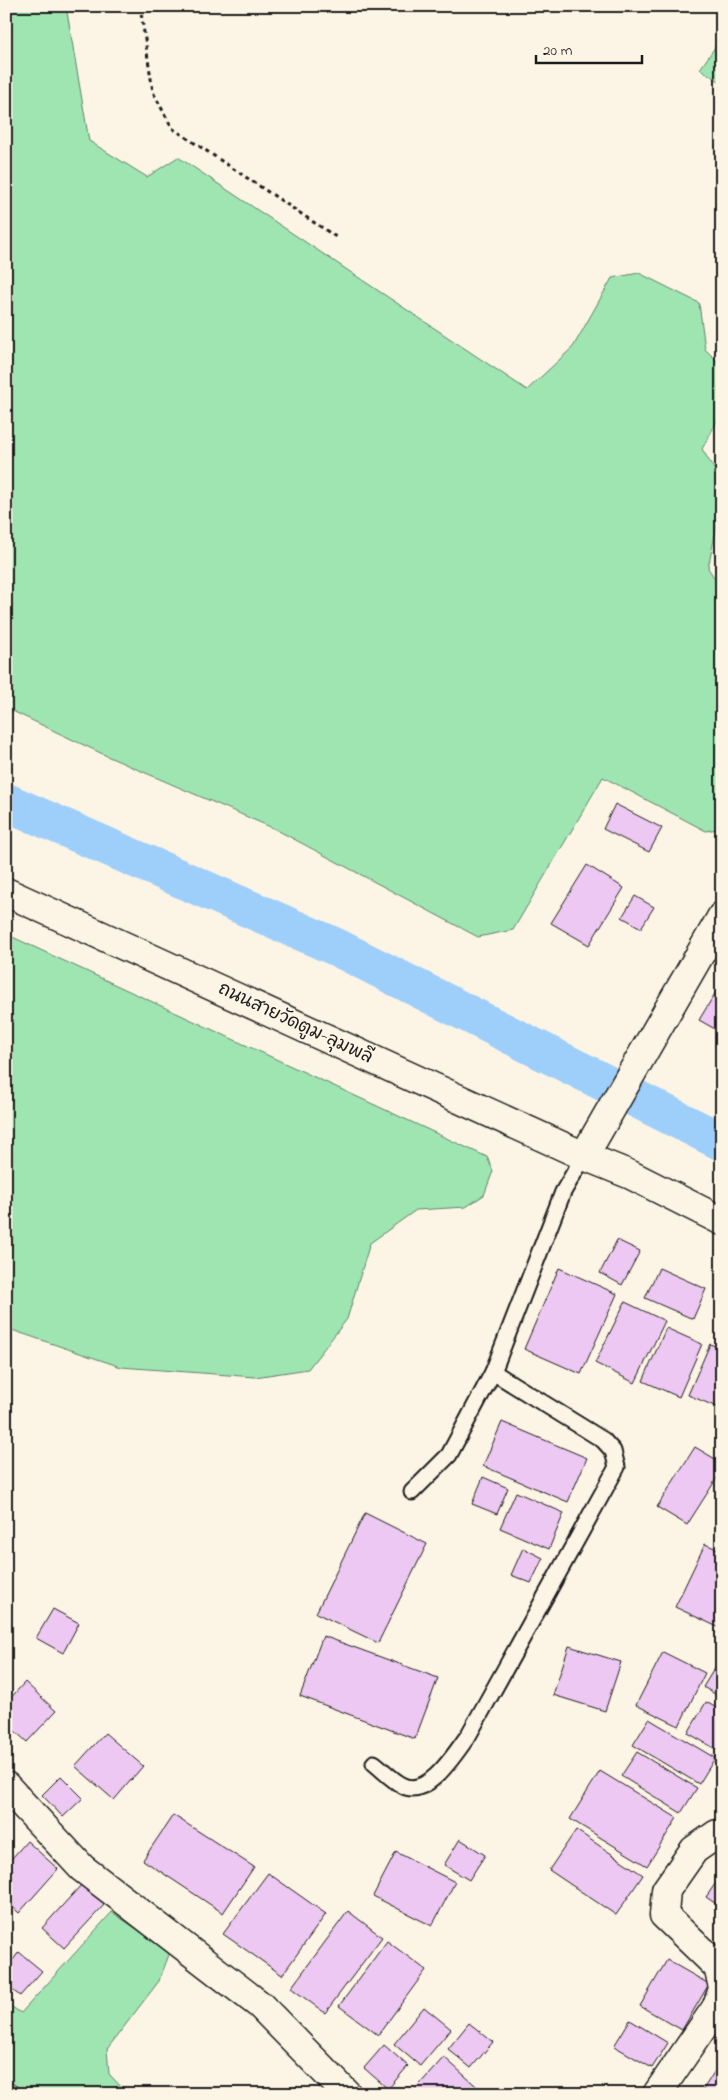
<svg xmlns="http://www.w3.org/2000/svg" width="728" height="2100" font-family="'Indie Flower','Playpen Sans Thai',sans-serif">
<rect width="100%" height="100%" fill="#fcf5e5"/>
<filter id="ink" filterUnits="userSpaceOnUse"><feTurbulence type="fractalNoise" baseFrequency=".02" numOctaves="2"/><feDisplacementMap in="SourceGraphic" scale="10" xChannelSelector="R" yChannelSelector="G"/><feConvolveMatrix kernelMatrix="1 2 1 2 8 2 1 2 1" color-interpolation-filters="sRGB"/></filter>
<g filter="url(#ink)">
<g fill="#9fe5b2" stroke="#5e8067">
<path d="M6,6H66L89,141L147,177L178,157L527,390L573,347L612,278L639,273L699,303L705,349L722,366V412L702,449L722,482V502L708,568L722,590V828L706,831L603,777L513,930L478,937L275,829L109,757L6,708Z"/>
<path d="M722,37V83L700,69Z"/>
<path d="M6,934L487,1157L493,1171L484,1195L466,1207L416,1210L370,1243L347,1319L308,1369L255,1377L121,1367L6,1328Z"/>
<path d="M112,1912L170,1952L159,1981L107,2049L109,2074L128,2094H6V2003L21,2013Z"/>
</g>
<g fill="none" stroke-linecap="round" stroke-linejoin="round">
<path stroke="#9ecefa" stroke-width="38" d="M6,802L336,947L722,1142"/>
</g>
<g fill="#ecc8f2" stroke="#1c1c1c">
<path d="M615,804L662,828L649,852L603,829Z"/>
<path d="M587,865L624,888L589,945L551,923Z"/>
<path d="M635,896L654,907L641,928L622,917Z"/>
<path d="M722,982V1033L699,1020Z"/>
<path d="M617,1240L640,1251L622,1285L600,1273Z"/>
<path d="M559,1268L617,1294L581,1374L524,1349Z"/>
<path d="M659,1268L706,1289L693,1319L645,1298Z"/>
<path d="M625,1302L665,1321L635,1383L595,1363Z"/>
<path d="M666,1328L702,1344L679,1397L643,1381Z"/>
<path d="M710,1344L722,1349V1409L688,1395Z"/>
<path d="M502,1422L587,1458L568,1502L483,1466Z"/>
<path d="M695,1447L722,1463V1470L687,1525L657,1507Z"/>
<path d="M483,1477L508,1488L497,1514L472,1504Z"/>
<path d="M516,1492L564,1513L549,1549L500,1528Z"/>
<path d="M365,1513L427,1544L378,1643L316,1613Z"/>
<path d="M705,1544L722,1551V1629L675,1607Z"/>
<path d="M523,1548L543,1558L531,1583L511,1575Z"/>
<path d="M53,1609L79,1623L63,1653L36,1638Z"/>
<path d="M323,1636L438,1678L415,1739L300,1696Z"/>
<path d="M569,1646L621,1662L605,1711L553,1695Z"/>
<path d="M663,1652L705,1673L679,1726L636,1705Z"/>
<path d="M722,1656V1698L703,1687Z"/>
<path d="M25,1682L56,1711L27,1742L6,1723V1703Z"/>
<path d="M706,1702L722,1711L721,1752L688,1733Z"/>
<path d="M649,1719L715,1758L699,1784L633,1745Z"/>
<path d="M105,1733L143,1766L114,1800L75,1766Z"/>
<path d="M637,1752L697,1788L681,1813L621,1776Z"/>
<path d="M600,1771L677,1818L647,1866L570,1819Z"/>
<path d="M61,1776L83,1798L63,1817L42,1795Z"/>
<path d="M173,1815L254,1867L223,1913L143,1860Z"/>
<path d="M576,1830L643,1875L616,1915L549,1870Z"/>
<path d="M460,1839L485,1855L469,1880L444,1865Z"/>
<path d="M27,1841L58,1869L19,1913L6,1901V1865Z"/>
<path d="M396,1852L455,1882L432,1926L373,1896Z"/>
<path d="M268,1873L326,1914L282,1975L223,1934Z"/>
<path d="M722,1874V1908L706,1897Z"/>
<path d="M82,1884L105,1904L64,1948L42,1928Z"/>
<path d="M348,1911L382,1937L325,2013L291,1988Z"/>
<path d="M387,1941L426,1970L378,2035L339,2006Z"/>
<path d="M19,1952L42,1971L20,1996L6,1985V1969Z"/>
<path d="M667,1960L709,1984L682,2030L640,2006Z"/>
<path d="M424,2007L451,2029L420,2066L394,2044Z"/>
<path d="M630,2020L668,2043L652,2068L614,2046Z"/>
<path d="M469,2023L493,2042L471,2068L448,2049Z"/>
<path d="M384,2045L408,2066L388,2089L364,2068Z"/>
<path d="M444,2057L485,2094H411Z"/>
<path d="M722,2060V2094H706L702,2091Z"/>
<path d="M6,2079L28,2094H6Z"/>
</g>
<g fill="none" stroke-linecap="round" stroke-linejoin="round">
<defs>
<g id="service">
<path d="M412,1492L449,1455L493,1372"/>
<path d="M374,1763C383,1770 392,1780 402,1785C427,1800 456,1752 468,1736L617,1467L613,1451L603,1440L493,1372L563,1192L584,1156"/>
</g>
<g id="minor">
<path d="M6,892L584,1156L631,1175L722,1221"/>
<path d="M584,1156L722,916"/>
<path d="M6,1786L82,1868L260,2005L347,2094"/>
<path d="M722,1834H717L694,1850L666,1890L664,1915L718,1967L722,1983"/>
<path d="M657,2094L716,2008L722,1992"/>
</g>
</defs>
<use href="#service" stroke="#1c1c1c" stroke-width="19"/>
<use href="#minor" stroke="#1c1c1c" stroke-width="31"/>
<path stroke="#1c1c1c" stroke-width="3" stroke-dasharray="4 4" stroke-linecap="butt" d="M140,6L153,92L172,128L336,237"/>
<use href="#service" stroke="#fcf5e5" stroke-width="15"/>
<use href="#minor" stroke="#fcf5e5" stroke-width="28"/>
</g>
</g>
<g text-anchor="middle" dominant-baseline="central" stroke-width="4" stroke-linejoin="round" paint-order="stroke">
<g font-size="18" fill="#1c1c1c" stroke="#fcf5e5">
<text transform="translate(295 1024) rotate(25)">ถนนสายวัดตูม-ลุมพลี</text>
</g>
</g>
<rect width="728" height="2100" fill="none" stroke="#fcf5e5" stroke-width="25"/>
<rect x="12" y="12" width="703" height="2075" fill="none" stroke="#1c1c1c" stroke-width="2" filter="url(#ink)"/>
<path d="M536 55v8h106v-8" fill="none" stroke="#1c1c1c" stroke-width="2.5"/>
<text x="543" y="55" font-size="15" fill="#1c1c1c" stroke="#fcf5e5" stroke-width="4" paint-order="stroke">20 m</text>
</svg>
